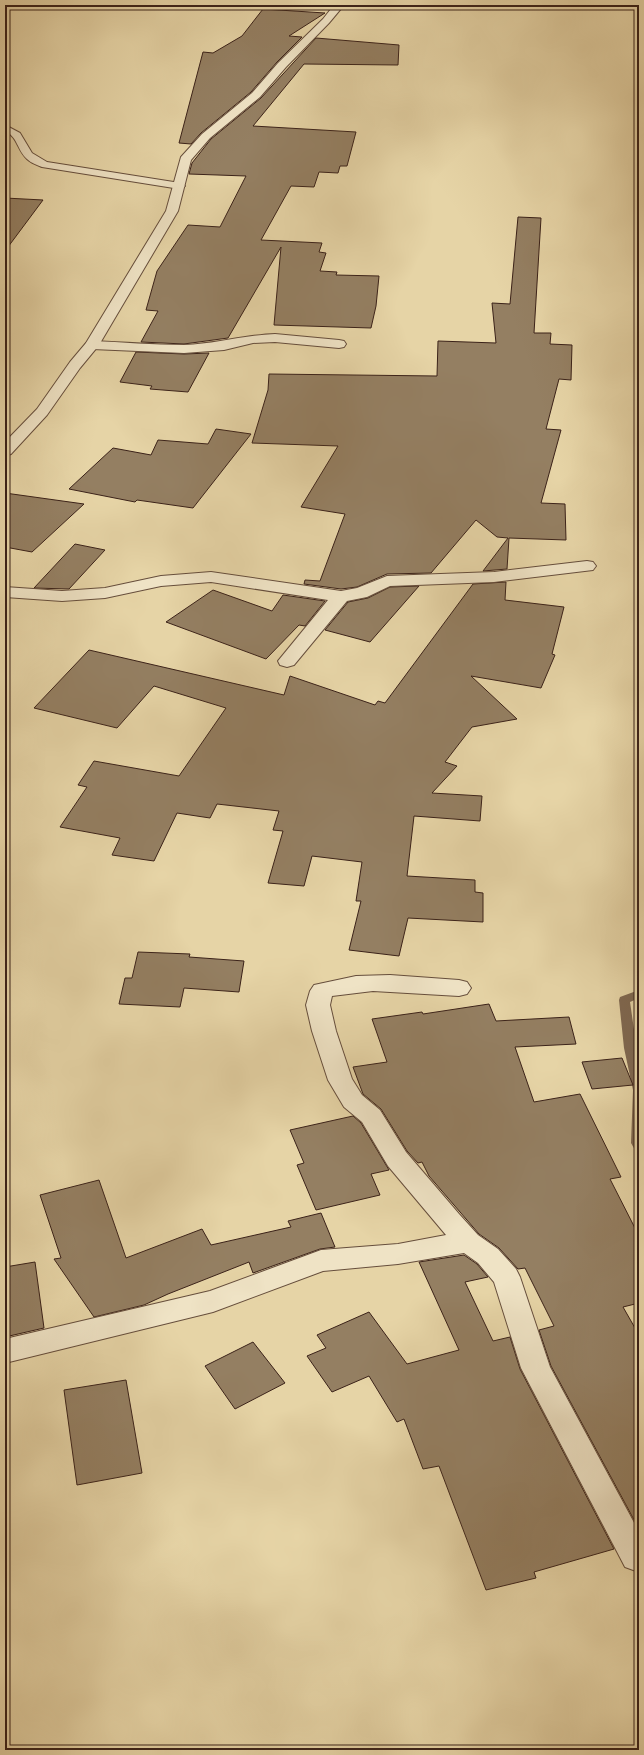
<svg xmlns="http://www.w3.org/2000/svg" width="644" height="1755" font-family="Vollkorn,serif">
<rect width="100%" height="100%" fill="#e6d4a6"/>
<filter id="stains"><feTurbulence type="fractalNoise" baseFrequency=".005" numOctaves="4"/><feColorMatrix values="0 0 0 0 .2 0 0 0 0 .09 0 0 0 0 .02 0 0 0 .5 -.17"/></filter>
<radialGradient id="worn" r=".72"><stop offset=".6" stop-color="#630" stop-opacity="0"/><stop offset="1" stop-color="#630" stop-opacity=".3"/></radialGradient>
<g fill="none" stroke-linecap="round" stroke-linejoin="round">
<path fill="#7f6851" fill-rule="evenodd" d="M639,990V998L630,1002L639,1064V1151L635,1150L631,1143L633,1090L624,1048L619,1000L620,997Z"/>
</g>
<g fill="#947f62" stroke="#3b2219">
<path d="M263,9L325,13L289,36L302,37L277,62L251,92L201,133L191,144L179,143L203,52L213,53L242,36Z"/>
<path d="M316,38L399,45L398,65L304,64L253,126L356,132L347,166H340L338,173L319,172L314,187L291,186L261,240L322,243L319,252L326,253L320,271L337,272L336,275L379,276L376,306L371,328L274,325L281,247L228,338L184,344L141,342L158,311L146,310L157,271L188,225L220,227L246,176L189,174L192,163L211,139L261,98Z"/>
<path d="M5,198L43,200L5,251Z"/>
<path d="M518,217L541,218L534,333H551L550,344L572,345L571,380L559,379L546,429L561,430L541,503L565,504L566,540L509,538L507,569L483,571L508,538L497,537L476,520L431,573L387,574L357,587L341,589L304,584L305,580L320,581L345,514L301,507L338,446L252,443L268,390L269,374L437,376L438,341L496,343L492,303L510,304Z"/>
<path d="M136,352L184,354L209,353L188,392L150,389L152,386L120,382Z"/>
<path d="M216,429L251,434L193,508L137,500L135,502L69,489L113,448L151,455L158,440L208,444Z"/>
<path d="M5,493L84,504L32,552L5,547Z"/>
<path d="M75,544L105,550L69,589L34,588Z"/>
<path d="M506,582L505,600L564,607L552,654L555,655L541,688L471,676L517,719L472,727L445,762L457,766L432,793L482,796L480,821L414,816L407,876L475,880V892L483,893V922L408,918L399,956L349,950L361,901H356L362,862L312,856L304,886L268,883L283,831L273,830L279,811L217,804L210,818L177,813L154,861L112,855L120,838L60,827L87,787L78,785L94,761L179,776L226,708L154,686L117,728L34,708L89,650L284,695L290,676L375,705L378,701L385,703L473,584Z"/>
<path d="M419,586L370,642L325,630L348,602L368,598L390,587Z"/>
<path d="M213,590L272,611L283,595L325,601L305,626L299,625L266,659L166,622Z"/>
<path d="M138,952L190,954L189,957L244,961L239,992L184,988L180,1007L119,1004L125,978H132Z"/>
<path d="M489,1004L496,1021L569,1017L576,1044L515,1047L534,1102L580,1094L621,1177L610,1179L639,1236V1303L623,1307L639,1335V1529L551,1366L539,1330L554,1326L525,1268L518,1269L499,1248L479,1234L429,1176L422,1162L418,1163L407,1151L381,1109L363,1094L353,1067L387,1062L372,1019L422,1012L423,1014Z"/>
<path d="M622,1058L633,1085L592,1089L582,1062Z"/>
<path d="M353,1116L361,1123L389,1170L371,1174L380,1195L316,1210L297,1165L304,1163L290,1130Z"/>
<path d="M99,1180L126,1258L202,1229L211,1245L291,1227L288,1221L321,1213L335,1247L320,1249L253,1273L249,1262L168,1294L144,1305L94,1317L54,1259L61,1258L40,1195Z"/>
<path d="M464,1255L477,1264L488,1277L465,1282L493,1341L510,1337L520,1369L614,1549L534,1572L536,1578L486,1590L439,1466L423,1469L404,1419L397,1422L369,1376L332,1392L307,1356L326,1348L317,1335L369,1312L407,1364L459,1350L419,1262Z"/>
<path d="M35,1262L44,1328L5,1337V1267Z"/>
<path d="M253,1342L285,1383L235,1409L205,1366Z"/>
<path d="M126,1380L142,1473L77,1485L64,1390Z"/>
</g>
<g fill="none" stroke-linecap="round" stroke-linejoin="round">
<defs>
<path id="service" d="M5,125L20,133L32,153L47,162L180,183L185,186L180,189L42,167C37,165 31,163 27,159C17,150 18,137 5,131Z"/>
<g id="minor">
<path d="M275,334L339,340L344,341L346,344L344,347L339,348L275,342L253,343L224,350L184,353L92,349L87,348L85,345L87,342L92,341C122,342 153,345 184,345C215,344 244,335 275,334Z"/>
<path d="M587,561L593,562L596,566L593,570L494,582L390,586L367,597L347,601L294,665L287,667L280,665L278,661L328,600L211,582L161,586L105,598L62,601L5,597V587L62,591L105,588L161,576L211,572L341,591L357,588L387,576L494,572Z"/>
<path d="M390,975L459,980L467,982L471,988L467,994L459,996L373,991L332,996L330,1005L336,1031L352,1079L362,1095L380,1110L406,1152L459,1214L478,1235L498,1249L516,1269L520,1277L550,1367L639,1532V1570L636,1571L625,1567L521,1368L494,1282L478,1263L464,1253L398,1264L323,1271L213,1312L5,1363V1339L210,1291L321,1250L398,1244L446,1235L388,1166L362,1122L344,1107L328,1080L312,1031L306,1005L310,991L314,985L356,976Z"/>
</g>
<path id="tertiary" d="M334,5H344L329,23L286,67L260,97L210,138L191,160L178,211L99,345L80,368L47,415L11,454L5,456V442L37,409L70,362L86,343L166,211L181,157L202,134L252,93L278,63L323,19Z"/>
</defs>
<use href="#service" stroke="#664e3c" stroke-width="2"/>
<use href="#minor" stroke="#664e3c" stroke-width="2"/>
<use href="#tertiary" stroke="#664e3c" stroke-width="2"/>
<use href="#service" fill="#efe3c5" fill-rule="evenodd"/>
<use href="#minor" fill="#efe3c5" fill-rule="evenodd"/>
<use href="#tertiary" fill="#efe3c5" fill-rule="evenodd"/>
</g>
<rect width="644" height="1755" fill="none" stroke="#e6d4a6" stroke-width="20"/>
<rect x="6" y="6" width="632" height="1743" fill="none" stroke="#3b2219" stroke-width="2"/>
<rect x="10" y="10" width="624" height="1735" fill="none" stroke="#3b2219"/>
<rect width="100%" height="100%" filter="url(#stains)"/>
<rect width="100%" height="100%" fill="url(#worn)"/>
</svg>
